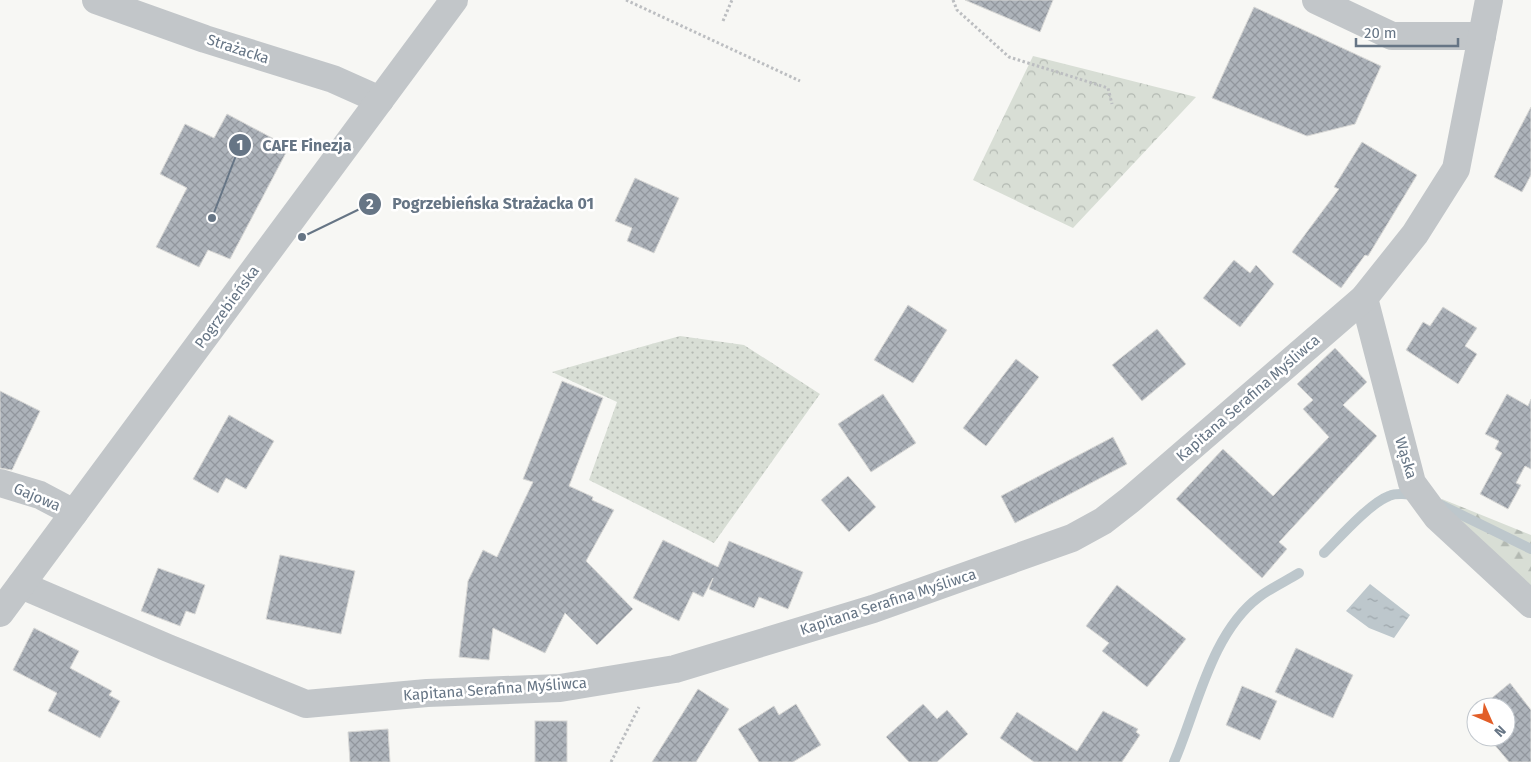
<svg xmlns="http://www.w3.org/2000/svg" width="1531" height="762" font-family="'Fira Sans',sans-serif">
<defs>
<pattern id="grass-dots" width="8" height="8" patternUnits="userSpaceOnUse" patternTransform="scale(1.25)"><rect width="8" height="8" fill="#d8ded5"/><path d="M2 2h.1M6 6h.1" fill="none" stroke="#b3b9b2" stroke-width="1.8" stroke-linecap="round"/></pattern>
<pattern id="forest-firs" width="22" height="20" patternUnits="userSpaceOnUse" patternTransform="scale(1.25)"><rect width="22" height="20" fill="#d8ded5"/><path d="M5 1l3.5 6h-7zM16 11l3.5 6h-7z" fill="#b3b9b2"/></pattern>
<pattern id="park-crowns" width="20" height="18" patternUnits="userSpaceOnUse" patternTransform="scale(1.25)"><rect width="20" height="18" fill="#d8ded5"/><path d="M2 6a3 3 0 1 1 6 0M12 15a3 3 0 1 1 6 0" fill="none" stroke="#b3b9b2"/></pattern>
<pattern id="water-ripples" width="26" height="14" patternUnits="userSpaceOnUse" patternTransform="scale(1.25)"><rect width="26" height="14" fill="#bdc7cc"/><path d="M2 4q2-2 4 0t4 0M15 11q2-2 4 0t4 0" fill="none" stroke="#9da6ab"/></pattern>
<pattern id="building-cross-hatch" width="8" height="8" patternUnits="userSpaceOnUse" patternTransform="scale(1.25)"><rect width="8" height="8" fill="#adb3ba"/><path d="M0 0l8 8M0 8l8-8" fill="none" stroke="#91969d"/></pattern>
</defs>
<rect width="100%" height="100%" fill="#f7f7f4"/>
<path fill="url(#grass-dots)" d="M680,336L744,345L820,394L714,543L589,480L617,402L552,372Z"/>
<path fill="url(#forest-firs)" d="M1442,499L1531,535V589L1435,512Z"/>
<path fill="url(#park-crowns)" d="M1033,56L1196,97L1073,228L973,180Z"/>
<path fill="url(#water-ripples)" d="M1370,584L1410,615L1394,638L1369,628L1346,611Z"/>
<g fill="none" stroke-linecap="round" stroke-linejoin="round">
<g stroke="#bdc7cc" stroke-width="10">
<path d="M1439,504L1531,549"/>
<path d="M1324,553C1339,538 1370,503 1389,496C1396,493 1408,494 1416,496"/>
<path d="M1174,762C1197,709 1211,633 1259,597C1271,588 1286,581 1299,573"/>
</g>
</g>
<g fill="url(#building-cross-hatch)" stroke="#d8d8d6">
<path d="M965,0H1053L1040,32Z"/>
<path d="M1254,7L1381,66L1355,124L1307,136L1212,98Z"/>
<path d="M1531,107V175L1522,192L1494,177Z"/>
<path d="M227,114L289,147L230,259L208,250L199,267L156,247L187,188L160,174L185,124L214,138Z"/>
<path d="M1362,142L1417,175L1368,256L1365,255L1341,288L1292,252L1339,189L1334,187Z"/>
<path d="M635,178L679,198L654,253L627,241L632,228L615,221Z"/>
<path d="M1234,260L1250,273L1256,265L1274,284L1240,327L1203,298Z"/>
<path d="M908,305L947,330L913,383L874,360Z"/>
<path d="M1443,307L1477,328L1465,346L1477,354L1458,384L1406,350L1423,322L1430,326Z"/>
<path d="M1157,329L1186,364L1142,401L1112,365Z"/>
<path d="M1335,348L1367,382L1343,405L1377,436L1279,542L1287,549L1262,578L1176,499L1223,449L1273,496L1329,437L1303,409L1313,400L1297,384Z"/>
<path d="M1016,359L1039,377L986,446L963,428Z"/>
<path d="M562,381L603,398L569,486L593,497L592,500L614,510L586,561L633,609L597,645L565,613L545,653L493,628L489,660L459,657L468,581L483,550L497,557L533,482L523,479Z"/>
<path d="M0,391L40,411L12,470L0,468Z"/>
<path d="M883,394L916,443L871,472L838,424Z"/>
<path d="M1507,394L1528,406L1531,399V469L1525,466L1516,483L1521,485L1508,509L1480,494L1502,453L1495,449L1499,441L1485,434Z"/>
<path d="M229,415L274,441L246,489L226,478L218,493L193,479Z"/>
<path d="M1113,437L1127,464L1015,523L1001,496Z"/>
<path d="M848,476L876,507L849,532L821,500Z"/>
<path d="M663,540L718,567L729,541L803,572L788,609L759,597L754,608L709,589L713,578L703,597L693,592L679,621L633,598Z"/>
<path d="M280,555L355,571L341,634L266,619Z"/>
<path d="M158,568L205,585L195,614L186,611L180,626L141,611Z"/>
<path d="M1117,585L1186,639L1147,687L1102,651L1109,643L1086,626Z"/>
<path d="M34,628L79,651L70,668L112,691L109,695L120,701L100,738L48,711L57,693L13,670Z"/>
<path d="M1296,648L1353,675L1333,718L1275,692Z"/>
<path d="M1510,683L1531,710V762H1509L1488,737H1506V707H1481Z"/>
<path d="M1242,686L1277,701L1260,740L1226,725Z"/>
<path d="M698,689L729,709L696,762H652Z"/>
<path d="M796,704L821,745L793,762H759L738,729L774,706L779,715Z"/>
<path d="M923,704L937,719L947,710L968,734L937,762H909L886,737Z"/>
<path d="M1103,711L1138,729L1136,732L1140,735L1122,762H1034L1000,738L1017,712L1077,751Z"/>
<rect x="535" y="721" width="32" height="41"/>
<path d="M388,729L390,762H350L348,732Z"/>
</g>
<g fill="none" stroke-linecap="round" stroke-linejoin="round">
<g stroke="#bcbec1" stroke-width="3" stroke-dasharray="2.5 2.5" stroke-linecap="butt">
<path d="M626,0L800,81"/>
<path d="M953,0L957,10L1009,57L1108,88L1112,104"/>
<path d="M723,21L732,0"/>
<path d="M611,762L639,707"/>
</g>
<g stroke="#c2c6c9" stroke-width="28">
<path d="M96,0L205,39L333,79L380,100"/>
<path d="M1316,0L1392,36H1482"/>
<path d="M1364,298L1412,483L1437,517L1531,604"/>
<path d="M0,483L40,495L74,513"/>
<path d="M21,585L168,648L306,704L427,693L560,688L675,669L873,609L1072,538L1103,521L1130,500L1364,298L1415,234L1456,169L1489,0"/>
<path d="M0,613L454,0"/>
</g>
</g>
<g text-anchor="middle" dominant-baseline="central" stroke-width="5" stroke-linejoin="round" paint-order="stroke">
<g font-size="15" fill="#667585" stroke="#fff">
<text transform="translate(238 49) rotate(18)">Strażacka</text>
<text transform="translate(227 307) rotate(-54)">Pogrzebieńska</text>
<text transform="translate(1248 398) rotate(-41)">Kapitana Serafina Myśliwca</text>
<text transform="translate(1406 458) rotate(73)">Wąska</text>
<text transform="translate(37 497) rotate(23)">Gajowa</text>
<text transform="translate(888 602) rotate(-18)">Kapitana Serafina Myśliwca</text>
<text transform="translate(495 689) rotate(-4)">Kapitana Serafina Myśliwca</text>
</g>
</g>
<path fill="none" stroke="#667585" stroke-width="2" d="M212 218L240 145M302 237L370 204"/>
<g fill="#667585" stroke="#fff" stroke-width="2">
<circle cx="212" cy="218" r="5"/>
<circle cx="302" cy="237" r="5"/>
<circle cx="240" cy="145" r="12"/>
<circle cx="370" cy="204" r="12"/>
</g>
<g font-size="15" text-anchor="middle" font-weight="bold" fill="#fff">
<text x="240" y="150">1</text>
<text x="370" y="209">2</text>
</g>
<g font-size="16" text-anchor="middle" font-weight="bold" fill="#667585" stroke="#fff" stroke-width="5" stroke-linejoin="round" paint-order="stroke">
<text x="307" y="151">CAFE Finezja</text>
<text x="493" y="209">Pogrzebieńska Strażacka 01</text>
</g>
<g transform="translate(1491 722) rotate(135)"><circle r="24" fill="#ffffff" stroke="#c2c8ce"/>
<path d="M0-4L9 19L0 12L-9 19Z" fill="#e25e28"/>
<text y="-8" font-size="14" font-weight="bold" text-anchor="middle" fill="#667585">N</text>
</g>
<path d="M1356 38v8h102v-8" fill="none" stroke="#667585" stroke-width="2.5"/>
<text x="1364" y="38" font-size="15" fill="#667585" stroke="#ffffff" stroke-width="4" paint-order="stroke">20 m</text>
</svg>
